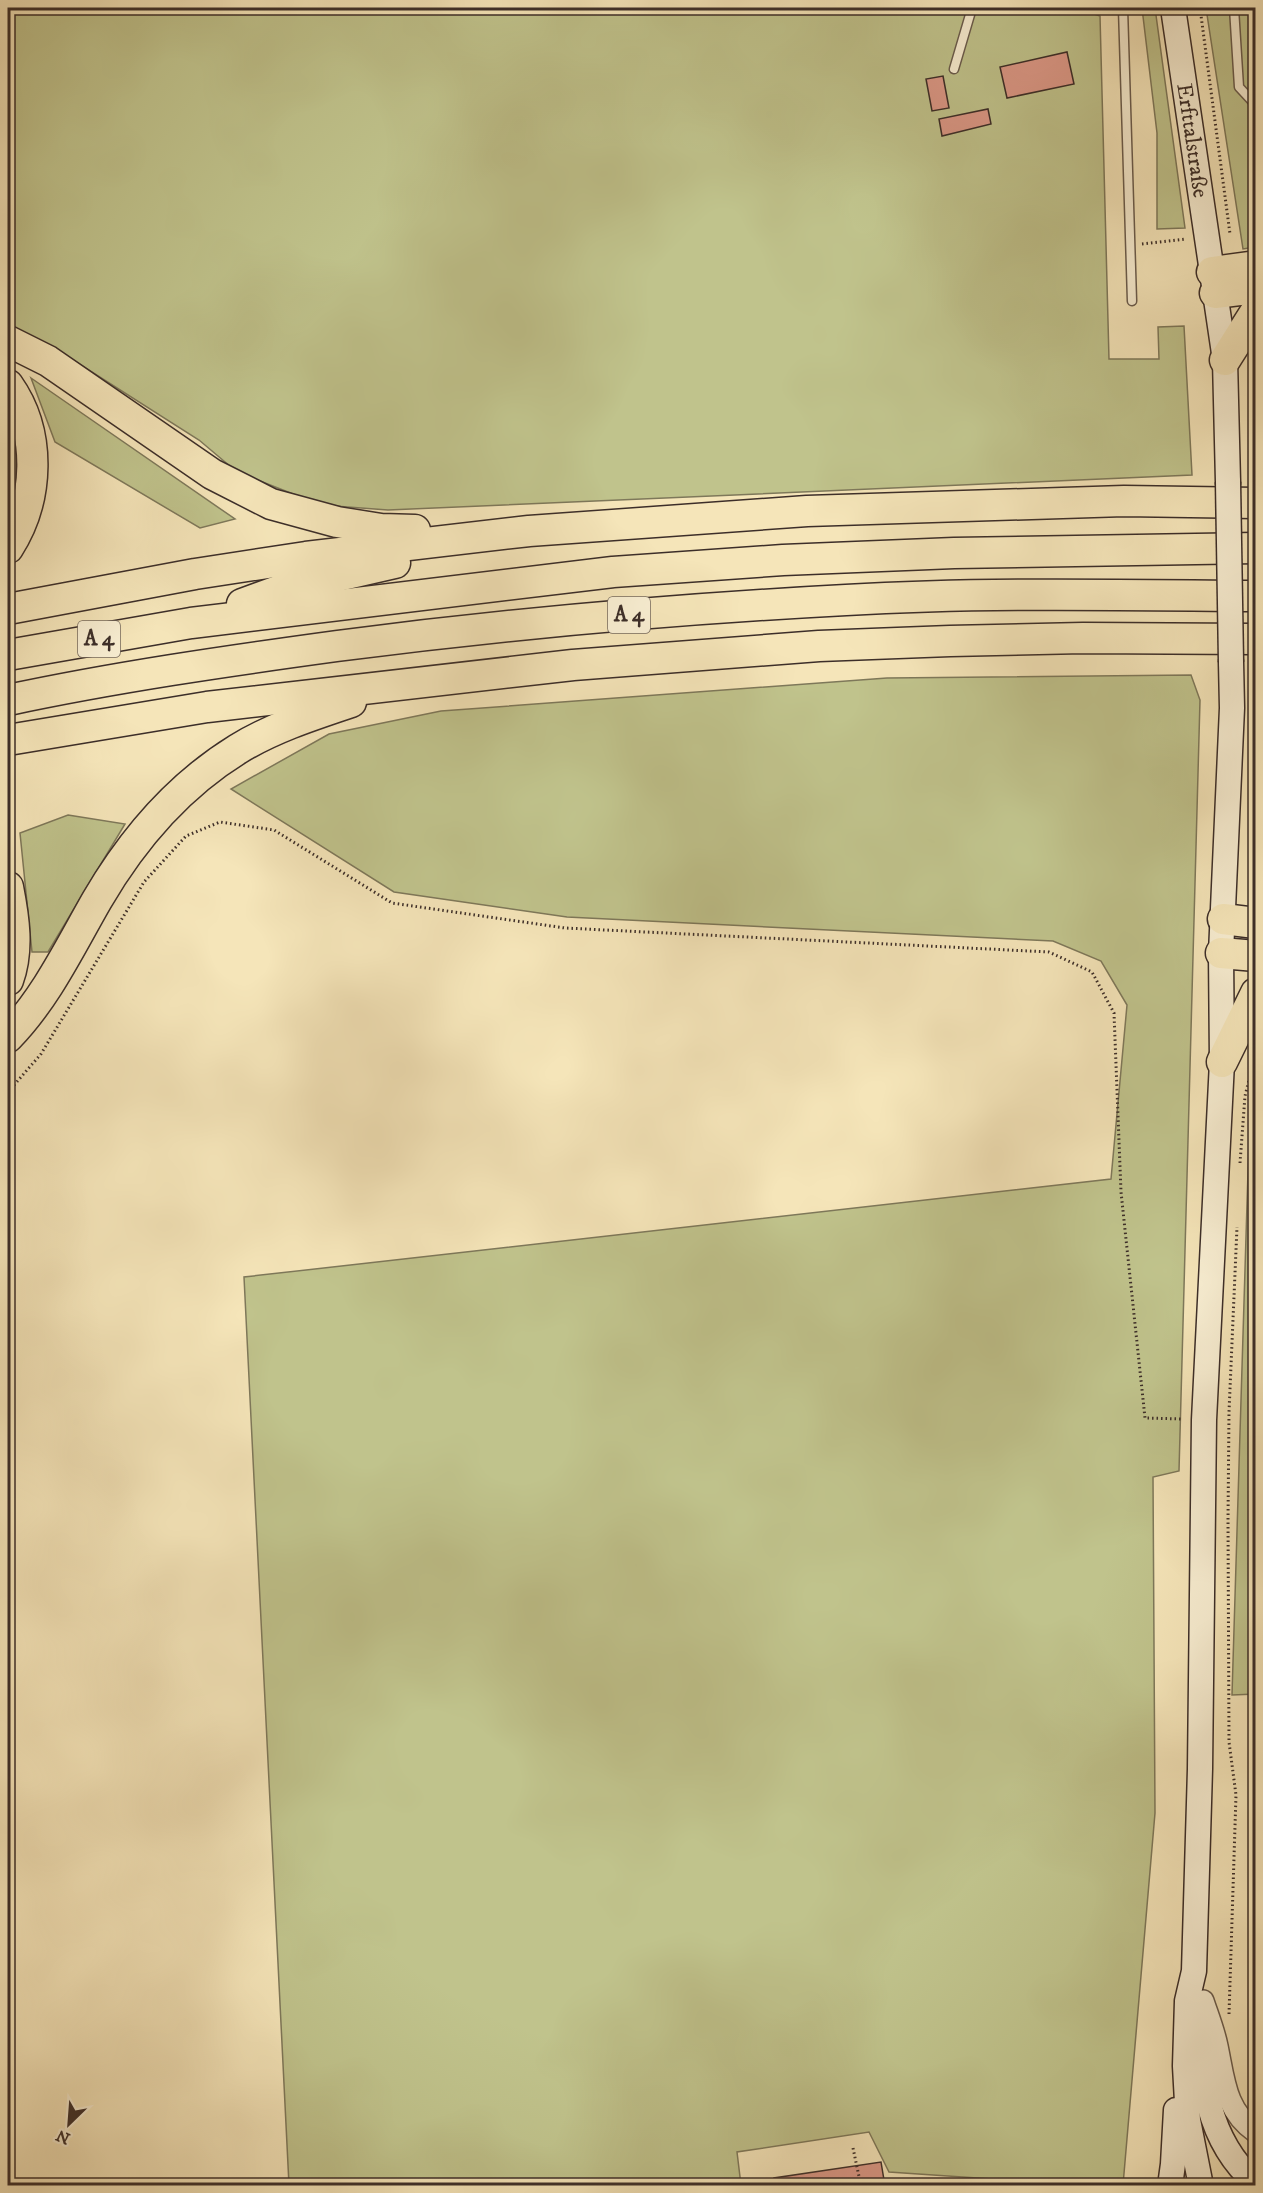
<svg xmlns="http://www.w3.org/2000/svg" width="1263" height="2193" font-family="'IM FELL DW Pica',serif">
<rect width="100%" height="100%" fill="#f5e5b9"/>
<filter id="stains"><feTurbulence type="fractalNoise" baseFrequency=".00333" numOctaves="4"/><feColorMatrix values="0 0 0 0 .2 0 0 0 0 .09 0 0 0 0 .02 0 0 0 .5 -.17"/></filter>
<radialGradient id="worn" r=".72"><stop offset=".6" stop-color="#630" stop-opacity="0"/><stop offset="1" stop-color="#630" stop-opacity=".3"/></radialGradient>
<g fill="#c0c38c" stroke="#7e785a" stroke-width="1.5">
<path d="M8,8H1076L1100,16L1109,359H1159L1158,327L1184,326L1192,475L388,510L321,505L237,472L199,440L51,346L8,327Z"/>
<path d="M1142,8H1155L1185,228L1157,229V133Z"/>
<path d="M1206,8H1255V247L1243,249Z"/>
<path d="M31,378L235,519L200,528L55,442Z"/>
<path d="M8,409L21,478L8,515Z"/>
<path d="M1191,675L1200,700L1179,1471L1153,1477L1155,1813L1123,2185H1078L889,2172L869,2132L737,2152L741,2185H289L244,1277L1111,1179L1127,1005L1101,961L1053,941L567,917L394,892L231,789L329,734L441,711L887,678Z"/>
<path d="M68,815L125,824L48,952H32L20,833Z"/>
<path d="M1255,1090L1256,1694L1232,1695L1250,1106Z"/>
</g>
<g fill="#db9887" stroke="#3c2e29" stroke-width="1.5">
<path d="M1067,52L1074,84L1007,98L1000,67Z"/>
<path d="M943,76L949,108L932,111L926,79Z"/>
<path d="M988,109L991,124L942,136L939,119Z"/>
<path d="M881,2162L885,2186H775L774,2178Z"/>
</g>
<g fill="none" stroke-linecap="round" stroke-linejoin="round">
<defs>
<g id="service">
<path d="M1123,8L1132,301"/>
<path d="M1234,8L1239,87L1252,101L1256,102"/>
<path d="M954,69L972,8"/>
</g>
<path id="tertiary" d="M1203,2001C1208,2016 1214,2031 1217,2046C1224,2079 1225,2111 1256,2132"/>
<g id="secondary">
<path id="s1" d="M1173,8L1225,360L1228,482"/>
<path d="M1202,2014C1199,2076 1207,2141 1256,2183"/>
<path d="M1170,2186L1173,2164L1176,2110"/>
<path d="M1201,2186L1188,2120L1185,2066L1187,2001L1194,1971L1200,1769L1204,1420L1222,1062L1221,953L1232,708L1231,662"/>
</g>
<g id="motorway">
<path d="M1212,272L1256,266"/>
<path d="M1215,293L1256,288"/>
<path d="M8,341L48,361L212,474L271,504L337,522L381,529L415,530"/>
<path d="M1225,360L1256,311"/>
<path d="M8,385C42,433 39,500 8,548"/>
<path d="M242,604L286,588L395,563"/>
<path d="M8,609L195,574L306,557L529,531L807,511L1124,501L1256,503"/>
<path d="M8,655L191,623L613,572L783,560L954,553L1256,548"/>
<path d="M8,700C116,677 227,661 337,646C506,624 676,609 846,600C982,592 1119,595 1256,596"/>
<path d="M8,740L207,707L573,665L819,646L950,641L1083,638L1256,639"/>
<path d="M8,887C14,918 19,950 8,980"/>
<path d="M1223,919L1256,923"/>
<path d="M1221,953L1256,956"/>
<path d="M8,1037C46,998 70,947 97,900C132,840 178,786 238,749C272,728 312,715 351,702"/>
<path d="M1222,1062L1256,993"/>
</g>
</defs>
<use href="#service" stroke="#6a5c4d" stroke-width="11"/>
<use href="#tertiary" stroke="#6a5c4d" stroke-width="24"/>
<use href="#secondary" stroke="#3c2e29" stroke-width="27"/>
<use href="#motorway" stroke="#3c2e29" stroke-width="33"/>
<g stroke="#3c2e29" stroke-width="3" stroke-dasharray="1.5 3" stroke-linecap="butt">
<path d="M1200,8L1230,234"/>
<path d="M1142,244L1186,239"/>
<path d="M1253,481L1254,361"/>
<path d="M8,1092L41,1054L144,882L186,836L220,822L274,830L392,903L565,928L1049,952L1092,972L1114,1013L1121,1192L1145,1418L1183,1419"/>
<path d="M1240,1163L1245,1096L1256,1052"/>
<path d="M1229,2014L1236,1795L1229,1742L1228,1520L1229,1412L1237,1227"/>
<path d="M853,2148L861,2186"/>
</g>
<use href="#service" stroke="#f8eed2" stroke-width="8"/>
<use href="#tertiary" stroke="#f8eed2" stroke-width="21"/>
<use href="#secondary" stroke="#f8eed2" stroke-width="24"/>
<use href="#motorway" stroke="#f5e5b9" stroke-width="30"/>
<defs>
<path id="secondary-bridge" d="M1228,482L1231,662"/>
</defs>
<use href="#secondary-bridge" stroke="#3c2e29" stroke-width="27" stroke-linecap="butt"/>
<path stroke="#3c2e29" stroke-width="3" stroke-dasharray="1.5 3" stroke-linecap="butt" d="M1253,482L1256,534"/>
<use href="#secondary-bridge" stroke="#f8eed2" stroke-width="24"/>
</g>
<g text-anchor="middle" dominant-baseline="central" stroke-width="4.5" stroke-linejoin="round" paint-order="stroke">
<g fill="#f8eed2" stroke="#74685c" stroke-width="1.5">
<rect x="608" y="597" width="42" height="36" rx="4.5"/>
<rect x="78" y="621" width="42" height="36" rx="4.5"/>
</g>
<g font-size="21" font-weight="bold" fill="#3c2e29">
<text x="629" y="615">A 4</text>
<text x="99" y="639">A 4</text>
</g>
<g font-size="22" fill="#3c2e29" stroke="#f8eed2">
<text stroke="none"><textPath href="#s1" startOffset="134">Erfttalstraße</textPath></text>
</g>
</g>
<rect width="1263" height="2193" fill="none" stroke="#f5e5b9" stroke-width="30"/>
<rect x="9" y="9" width="1245" height="2175" fill="none" stroke="#3c2e29" stroke-width="3"/>
<rect x="15" y="15" width="1233" height="2163" fill="none" stroke="#3c2e29" stroke-width="1.5"/>
<g transform="translate(69 2124) rotate(205)" stroke="#f8eed2" stroke-width="4.5" paint-order="stroke">
<path d="M0-4.5L10 22L0 15L-10 22Z" fill="#3c2e29"/>
<text y="-9" font-size="16" font-weight="bold" text-anchor="middle" fill="#3c2e29">N</text>
</g>
<rect width="100%" height="100%" filter="url(#stains)"/>
<rect width="100%" height="100%" fill="url(#worn)"/>
</svg>
